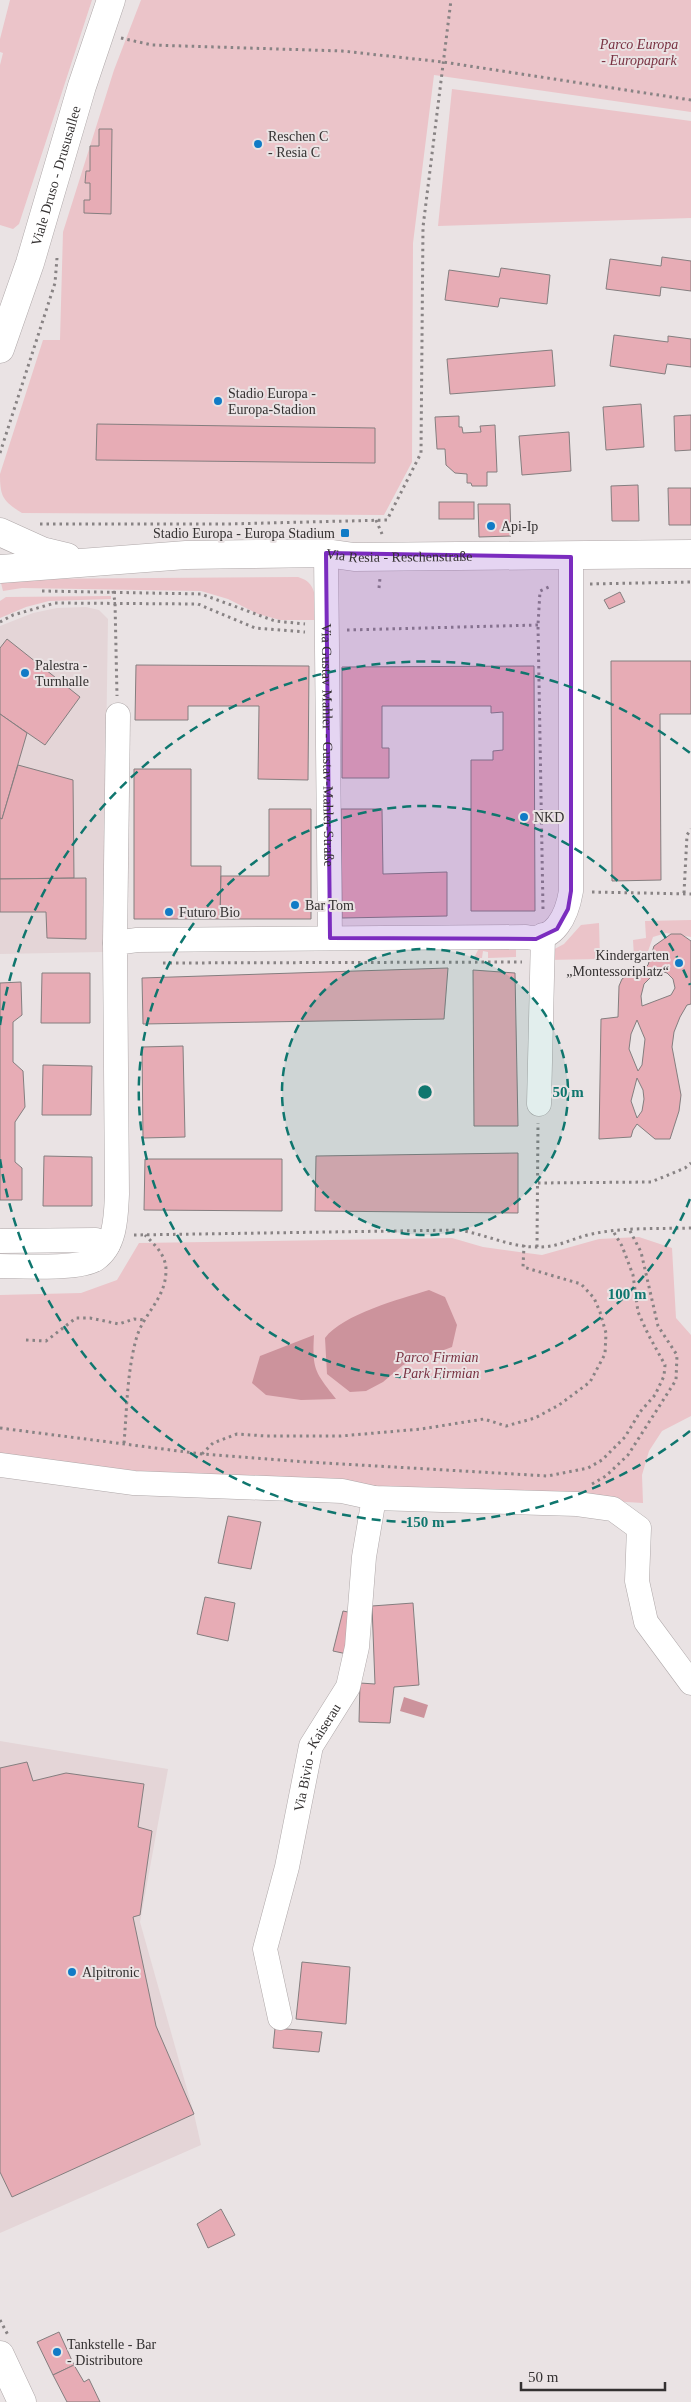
<svg xmlns="http://www.w3.org/2000/svg" width="691" height="2402" font-family="'Times New Roman',serif">
<rect width="100%" height="100%" fill="#eae3e4"/>
<g fill="#e4d5d7">
<path d="M86,607L99,610L108,619L103,952L0,954V626L33,613L57,608Z"/>
<path d="M0,1741L168,1769L140,1922L194,2114L201,2145L0,2233Z"/>
</g>
<g fill="#ebc4c9">
<path d="M10,0H92L19,224L13,229L0,225V65L3,53L0,52V39Z"/>
<path d="M141,0H691V112L434,75L413,243L412,462L384,515L22,513C3,501 0,497 0,474L43,340H60L63,232L114,70Z"/>
<path d="M452,89L691,121V218L438,226Z"/>
<path d="M298,577C319,583 315,601 315,620H280L258,614L228,599L201,591L22,588L3,591L1,583L20,579Z"/>
<path d="M111,596V599L49,601L26,607L0,618V601L6,597Z"/>
<path d="M691,920V937L666,933L653,937L646,957H634L633,940L646,938L645,921Z"/>
<path d="M599,923L600,959L547,960L549,952L564,944L581,925Z"/>
<path d="M479,948L516,949V957L488,958V952L483,951L482,958H474Z"/>
<path d="M639,1237L672,1248L676,1318L691,1335V1416L662,1431L649,1451L642,1475L643,1503L247,1479L41,1464L0,1458V1295L81,1293L117,1280L139,1243L452,1238L483,1247L542,1255L599,1239Z"/>
</g>
<g fill="#cc939c">
<path d="M429,1290L445,1297L457,1325L452,1347L403,1365L383,1382L366,1391L350,1392L327,1374L325,1338C343,1314 400,1299 429,1290Z"/>
<path d="M314,1335C312,1370 315,1372 336,1399L301,1400L266,1395L252,1383L260,1356Z"/>
<path d="M404,1697L428,1705L424,1718L400,1711Z"/>
</g>
<g fill="#e7acb5" stroke="#847e7f" fill-rule="evenodd">
<path d="M99,129H112L111,214L84,213V200H90V183H85L86,171H90V146H99Z"/>
<path d="M662,257L691,261V291L661,287L660,296L606,289L610,259L661,266Z"/>
<path d="M501,268L550,275L547,304L500,298L498,307L445,300L449,270L499,277Z"/>
<path d="M614,335L668,342V336L691,339V367L667,364L665,374L610,366Z"/>
<path d="M552,350L555,386L450,394L447,359Z"/>
<path d="M641,404L644,447L606,450L603,407Z"/>
<path d="M691,415V450L675,451L674,416Z"/>
<path d="M459,416V427H462L463,433L481,432L480,426L495,425L497,472H487V486H472L471,483H467V474L455,473L446,465L445,449H437L435,417Z"/>
<path d="M97,424L375,428V463L96,460Z"/>
<path d="M569,432L571,471L522,475L519,436Z"/>
<path d="M638,485L639,521H612L611,486Z"/>
<path d="M668,488H691V525H669Z"/>
<rect x="439" y="502" width="35" height="17"/>
<path d="M478,504H510L511,536L479,537Z"/>
<path d="M620,592L625,602L609,609L604,600Z"/>
<path d="M7,639L80,697L45,745L0,714V648Z"/>
<path d="M611,661H691V714H660L661,880L612,881Z"/>
<path d="M136,665L309,666L308,780L258,779L259,706H188V720H135Z"/>
<path d="M534,666L535,911H471V760H493V751L503,750V712L491,713V706H382V748H389V778H342V667Z"/>
<path d="M0,714L27,733L2,819L0,818Z"/>
<path d="M18,765L73,780L74,878L0,879V818L2,819Z"/>
<path d="M134,769H191V866H221L220,919H134Z"/>
<path d="M269,809H311V919H220L221,876H269Z"/>
<path d="M341,809H382L383,874L447,872V916L342,918Z"/>
<path d="M86,878V939L47,938L46,912H0V879Z"/>
<path d="M671,934H681L691,941V1004L687,1005L680,1017L674,1032L672,1047L681,1095L679,1111L670,1139H655L637,1124L633,1130L631,1137L599,1139L601,1019L618,1017L619,986L622,979L630,973L641,972L648,965L654,946ZM658,970L667,973L673,979L675,988L671,995L642,1006L641,996L644,984ZM637,1020L645,1039L642,1065L638,1071L629,1049L631,1034ZM637,1078L643,1090L644,1099L642,1111L637,1118L631,1101Z"/>
<path d="M448,968L444,1019L143,1024L142,978Z"/>
<path d="M473,970L515,973L518,1126H474Z"/>
<path d="M42,973H90V1023H41Z"/>
<path d="M21,982L22,1015L13,1022V1062L23,1071L25,1107L15,1122V1162L22,1168V1200H0V983Z"/>
<path d="M183,1046L185,1137L143,1138L142,1047Z"/>
<path d="M43,1065L92,1066L91,1115H42Z"/>
<path d="M518,1153V1213L315,1211L316,1156Z"/>
<path d="M44,1156L92,1157V1206H43Z"/>
<path d="M145,1159H282V1211L144,1210Z"/>
<path d="M228,1516L261,1522L251,1569L218,1563Z"/>
<path d="M205,1597L235,1603L228,1641L197,1634Z"/>
<path d="M413,1603L419,1685L394,1687L390,1723L359,1722L360,1683L375,1684L372,1606Z"/>
<path d="M343,1611L357,1614L347,1654L333,1651Z"/>
<path d="M27,1762L33,1781L66,1773L144,1784L138,1827L152,1831L140,1915L133,1917L156,2026L194,2114L12,2197L0,2172V1768Z"/>
<path d="M302,1962L350,1967L346,2024L296,2019Z"/>
<path d="M275,2028L322,2032L319,2052L273,2048Z"/>
<path d="M221,2209L235,2235L208,2248L197,2224Z"/>
<path d="M59,2332L74,2365L53,2375L37,2342Z"/>
<path d="M74,2365L84,2382L89,2379L100,2402H67L53,2375Z"/>
</g>
<g fill="none" stroke-linecap="round" stroke-linejoin="round">
<defs>
<g id="minor">
<path id="s1" d="M326,553L330,938"/>
<path d="M115,943L118,715"/>
<path d="M539,1104L543,935"/>
<path d="M0,1241L96,1240L108,1245"/>
<path d="M0,1266C22,1266 80,1270 96,1259C116,1245 116,1215 117,1194L115,943L137,940L526,937C555,943 567,915 571,891V557"/>
<path d="M0,1465L134,1483L342,1491L374,1498L577,1504L613,1509L639,1528L637,1581L646,1622L691,1683"/>
<path id="s2" d="M280,2018L265,1949L287,1867L311,1746L348,1687L357,1647L364,1557L374,1498"/>
</g>
<g id="major">
<path id="s3" d="M0,349L30,263L82,86L111,0"/>
<path d="M0,532L42,551L67,557"/>
<path id="s4" d="M0,569L186,555L326,553L354,557L691,554"/>
<path d="M0,2355L22,2402"/>
</g>
</defs>
<use href="#minor" stroke="#afa8a9" stroke-width="25"/>
<use href="#major" stroke="#afa8a9" stroke-width="29"/>
<g stroke="#888384" stroke-width="3" stroke-dasharray="2.5 4" stroke-linecap="butt">
<path d="M121,38L152,45L342,51L443,62L691,100"/>
<path d="M0,453L55,283L57,258"/>
<path d="M376,520L382,534"/>
<path d="M40,524H228L387,520L421,453L423,227L451,0"/>
<path d="M590,584L691,582"/>
<path d="M379,588L380,578"/>
<path d="M42,591L201,594L275,621L305,624"/>
<path d="M113,591L115,602L117,696"/>
<path d="M0,622L13,615L55,603L198,604L255,628L305,632"/>
<path d="M347,630L538,625"/>
<path d="M592,892L691,894"/>
<path d="M684,893L687,835L691,829"/>
<path d="M543,909L538,625L540,591L551,586"/>
<path d="M163,963L522,962"/>
<path d="M538,1183L651,1182L685,1168L691,1163"/>
<path d="M134,1235L458,1230C486,1234 511,1248 540,1247C559,1247 573,1238 592,1234C624,1227 658,1229 691,1228"/>
<path d="M537,1247L538,1123"/>
<path d="M26,1340L46,1341L76,1318H90L119,1324L134,1319L146,1320"/>
<path d="M0,1428L202,1454L307,1462L548,1476L588,1468L602,1460L625,1437L640,1412L655,1395L664,1376L665,1365L648,1334L638,1312L633,1275L622,1246L613,1231"/>
<path d="M124,1443C127,1408 127,1370 137,1336C145,1312 166,1298 166,1270C166,1255 155,1245 145,1235"/>
<path d="M202,1454L213,1443L237,1434L266,1436H341L421,1429L484,1419L506,1426L535,1418L559,1405L590,1382L605,1354L606,1333L600,1312L594,1298L581,1284L523,1267L524,1245"/>
<path d="M592,1484L606,1476L628,1455L676,1380L677,1355L658,1326L641,1252L629,1229"/>
<path d="M0,2320L8,2335"/>
</g>
<use href="#minor" stroke="#fff" stroke-width="24"/>
<use href="#major" stroke="#fff" stroke-width="28"/>
</g>
<path fill="#7b2cbf" fill-opacity="0.2" stroke="#7b2cbf" stroke-width="4" stroke-linejoin="round" d="M326,553L571,557V891L568,909L557,929L536,939L330,938Z"/>
<circle cx="425" cy="1092" r="143" fill="#0f766e" fill-opacity=".12"/>
<g fill="none" stroke="#0f766e" stroke-width="2.5" stroke-dasharray="9 6">
<circle cx="425" cy="1092" r="143"/>
<path d="M690 1199A286 286 0 1 1 690 985"/>
<path d="M690 1431A430 430 0 0 1 0 1159M0 1025A430 430 0 0 1 690 753"/>
</g>
<g fill="#107bc6" stroke="#eae3e4" stroke-width="2">
<circle cx="258" cy="144" r="5"/>
<circle cx="218" cy="401" r="5"/>
<circle cx="491" cy="526" r="5"/>
<rect x="340" y="528" width="10" height="10" rx="2.5"/>
<circle cx="25" cy="673" r="5"/>
<circle cx="524" cy="817" r="5"/>
<circle cx="295" cy="905" r="5"/>
<circle cx="169" cy="912" r="5"/>
<circle cx="679" cy="963" r="5"/>
<circle cx="72" cy="1972" r="5"/>
<circle cx="57" cy="2352" r="5"/>
</g>
<g text-anchor="middle" dominant-baseline="central" stroke-width="4" stroke-linejoin="round" paint-order="stroke">
<g font-size="14" font-style="italic" fill="#793242" stroke="#eae3e4">
<text x="639" y="44">Parco Europa<tspan x="639" dy="16">- Europapark</tspan></text>
<text x="437" y="1357">Parco Firmian<tspan x="437" dy="16">- Park Firmian</tspan></text>
</g>
<g font-size="14" fill="#343131" stroke="#eae3e4" text-anchor="start">
<text x="268" y="136">Reschen C<tspan x="268" dy="16">- Resia C</tspan></text>
<text x="228" y="393">Stadio Europa -<tspan x="228" dy="16">Europa-Stadion</tspan></text>
<text x="501" y="526">Api-Ip</text>
<text x="335" y="533" text-anchor="end">Stadio Europa - Europa Stadium</text>
<text x="35" y="665">Palestra -<tspan x="35" dy="16">Turnhalle</tspan></text>
<text x="534" y="817">NKD</text>
<text x="305" y="905">Bar Tom</text>
<text x="179" y="912">Futuro Bio</text>
<text x="669" y="955" text-anchor="end">Kindergarten<tspan x="669" dy="16">„Montessoriplatz“</tspan></text>
<text x="82" y="1972">Alpitronic</text>
<text x="67" y="2344">Tankstelle - Bar<tspan x="67" dy="16">- Distributore</tspan></text>
</g>
<g font-size="14" fill="#343131" stroke="#eae3e4">
<text stroke="none"><textPath href="#s3" startOffset="182">Viale Druso - Drususallee</textPath></text>
<text stroke="none"><textPath href="#s4" startOffset="400">Via Resia - Reschenstraße</textPath></text>
<text stroke="none"><textPath href="#s1" startOffset="192">Via Gustav Mahler - Gustav-Mahler-Straße</textPath></text>
<text stroke="none"><textPath href="#s2" startOffset="270">Via Bivio - Kaiserau</textPath></text>
</g>
</g>
<circle cx="425" cy="1092" r="8" fill="#0f766e" stroke="#eae3e4" stroke-width="2.5"/>
<g font-size="15" text-anchor="middle" font-weight="bold" fill="#0f766e" stroke="#eae3e4" stroke-width="4" stroke-linejoin="round" paint-order="stroke">
<text x="568" y="1097">50 m</text>
<text x="627" y="1299">100 m</text>
<text x="425" y="1527">150 m</text>
</g>
<path d="M521 2382v8h144v-8" fill="none" stroke="#343131" stroke-width="2.5"/>
<text x="528" y="2382" font-size="15" fill="#343131" stroke="#eae3e4" stroke-width="4" paint-order="stroke">50 m</text>
</svg>
